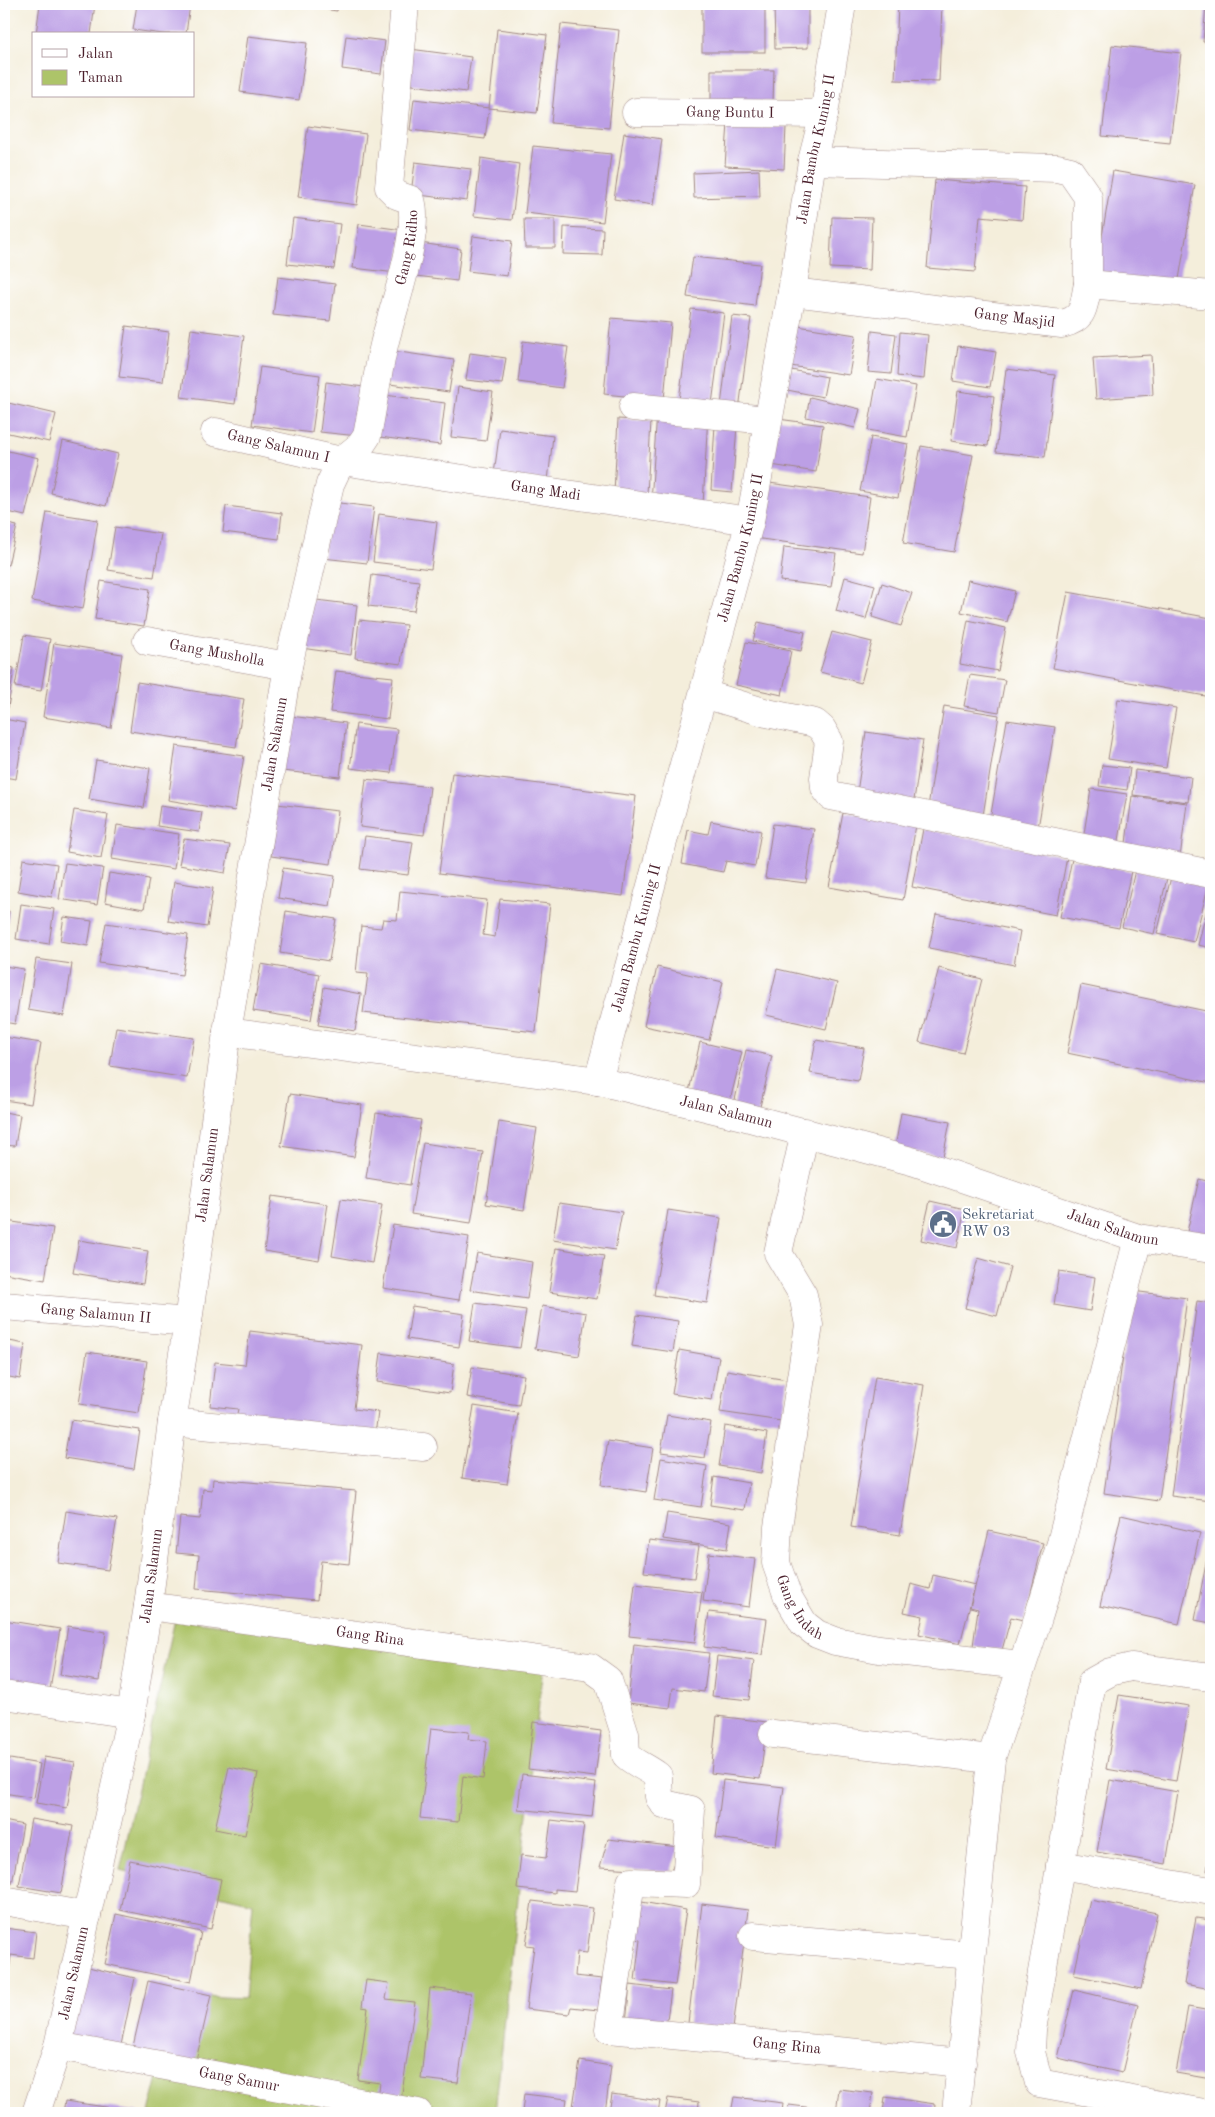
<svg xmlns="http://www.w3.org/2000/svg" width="1215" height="2117" font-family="'Old Standard TT',serif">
<rect width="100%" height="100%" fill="#fff"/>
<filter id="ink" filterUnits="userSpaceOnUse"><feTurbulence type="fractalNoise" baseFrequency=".02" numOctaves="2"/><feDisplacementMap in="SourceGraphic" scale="10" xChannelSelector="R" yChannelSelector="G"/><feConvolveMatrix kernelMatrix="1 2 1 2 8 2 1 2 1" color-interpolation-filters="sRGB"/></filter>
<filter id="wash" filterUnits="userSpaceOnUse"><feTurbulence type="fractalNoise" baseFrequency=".0096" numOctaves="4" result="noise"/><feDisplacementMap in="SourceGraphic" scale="20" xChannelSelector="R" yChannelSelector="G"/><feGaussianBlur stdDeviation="1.12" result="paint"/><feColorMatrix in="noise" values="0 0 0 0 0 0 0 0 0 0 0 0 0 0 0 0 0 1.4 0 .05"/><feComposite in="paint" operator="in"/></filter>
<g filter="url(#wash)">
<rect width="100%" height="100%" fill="#f4eedb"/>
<path fill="#adc469" stroke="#7c724a" d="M175,1619L543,1666L495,2113H149L179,1995L245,1998L253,1903L120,1871Z"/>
<g id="blocks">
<g fill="#bc9fe5">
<path d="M40,4H95L91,34H36Z"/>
<path d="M137,4H190L186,34H163L133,30Z"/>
<path d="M289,4H338L337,11Z"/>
<rect x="702" y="4" width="63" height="48"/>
<path d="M774,4H808V48L775,49Z"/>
<path d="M898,4H942L939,81L895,80Z"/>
<path d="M1206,4H1211V42H1203Z"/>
<path d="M561,24L619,30L609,128L551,123Z"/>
<path d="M497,29L547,35L537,113L489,108Z"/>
<path d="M248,36L307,43L299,100L240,92Z"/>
<path d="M346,36L385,41L381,74L342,69Z"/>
<path d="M1112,45L1181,53L1170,143L1102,136Z"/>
<path d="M410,49L471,57L466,92L405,84Z"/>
<path d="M711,70H774L773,102H711Z"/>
<path d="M414,99L489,108L485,139L410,130Z"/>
<path d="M728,123L786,127L784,169L725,166Z"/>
<path d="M308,126L366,134L357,205L298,197Z"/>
<path d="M624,133L662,139L653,205L614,199Z"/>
<path d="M533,146L611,154L603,222L525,213Z"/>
<path d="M481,158L519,164L512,220L474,216Z"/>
<path d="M415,162L471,169L467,201L411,194Z"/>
<path d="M759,170L760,196L694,198L693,173Z"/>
<path d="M1113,171L1195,185L1177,291L1095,278Z"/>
<path d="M935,180L1025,187L1022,220L980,216L975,272L927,268Z"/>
<path d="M832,217L872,218L870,270L830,268Z"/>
<path d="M293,218L340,224L334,269L287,264Z"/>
<path d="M524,219H555V248H525Z"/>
<path d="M359,224L403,230L397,273L353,268Z"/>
<path d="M564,227L603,229L602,255L563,254Z"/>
<path d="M473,236L512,241L507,276L468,271Z"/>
<path d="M420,243L461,249L457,281L416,276Z"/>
<path d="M693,257L760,264L755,306L687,297Z"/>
<path d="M278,277L335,284L330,321L273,315Z"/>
<path d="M691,309L724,313L712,404L679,400Z"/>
<path d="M732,316L751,318L738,417L720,414Z"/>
<path d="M611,318L671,323L664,400L604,394Z"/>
<path d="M791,325L856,335L849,375L784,365Z"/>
<path d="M126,326L169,332L163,382L119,377Z"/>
<path d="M191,329L244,336L235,404L181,397Z"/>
<path d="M872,331L896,334L891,374L868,372Z"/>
<path d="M900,332L928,335L924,379L897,376Z"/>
<path d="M523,341L568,347L562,388L518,382Z"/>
<path d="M958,346L996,352L990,387L953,381Z"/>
<path d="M386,350L454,360L449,392L382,383Z"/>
<path d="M470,353L506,358L502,384L466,380Z"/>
<path d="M1151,355L1153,395L1096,399L1093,358Z"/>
<path d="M260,367L320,375L312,433L252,425Z"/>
<path d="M781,368L827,377L823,397L777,388Z"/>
<path d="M1006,369L1055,375L1045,457L996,452Z"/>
<path d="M877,379L916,386L907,437L868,430Z"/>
<path d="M326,382L364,387L358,436L320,432Z"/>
<path d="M458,387L493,392L486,441L451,437Z"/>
<path d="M958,391L994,396L988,446L951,441Z"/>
<path d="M377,394L445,403L440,445L372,436Z"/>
<path d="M810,397L860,409L855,428L806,417Z"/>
<path d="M4,402L56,414L49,442L4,432Z"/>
<path d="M657,412L708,414L703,505L651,502Z"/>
<path d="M618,419L651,421L647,494L614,493Z"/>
<path d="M778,419L823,425L816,472L771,465Z"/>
<path d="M715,425L737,426L732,492L711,490Z"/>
<path d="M500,429L553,436L548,481L494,474Z"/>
<path d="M871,437L908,444L898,498L860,491Z"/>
<path d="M63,441L118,454L106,506L51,493Z"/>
<path d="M921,446L973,455L954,552L903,543Z"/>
<path d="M4,450L39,458L25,516L4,511Z"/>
<path d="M762,482L870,497L862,553L754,538Z"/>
<path d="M331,502L374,507L367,563L323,558Z"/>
<path d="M226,506L282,513L279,539L223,532Z"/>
<path d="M47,512L98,520L83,609L32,601Z"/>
<path d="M379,514L437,522L431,569L373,562Z"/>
<path d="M4,523L17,526L8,565L4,564Z"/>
<path d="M115,527L161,534L154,577L108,570Z"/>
<path d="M784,547L836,553L831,587L780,581Z"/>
<path d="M372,575L419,581L414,611L368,606Z"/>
<path d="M845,577L875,585L866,619L836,611Z"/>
<path d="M968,580L1015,591L1007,622L961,612Z"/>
<path d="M101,581L150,589L144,626L95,619Z"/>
<path d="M882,583L912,593L901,626L872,617Z"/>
<path d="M1068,592L1211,618V697L1053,668Z"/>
<path d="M308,599L357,605L351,655L301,648Z"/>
<path d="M359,620L406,625L401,664L355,658Z"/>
<path d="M968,620L1006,628L998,671L960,664Z"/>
<path d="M758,622L805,632L801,651L753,641Z"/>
<path d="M832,632L872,642L861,683L820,672Z"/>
<path d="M24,635L50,639L41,691L15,687Z"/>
<path d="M746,642L791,651L782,695L736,685Z"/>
<path d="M54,643L122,654L111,728L43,717Z"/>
<path d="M4,666L14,668L8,708L4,707Z"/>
<path d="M336,671L393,677L388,719L330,712Z"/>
<path d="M970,675L1005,680L999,712L964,706Z"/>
<path d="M137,682L244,699L236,747L130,731Z"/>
<path d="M1118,699L1176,708L1166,768L1108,759Z"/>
<path d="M944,706L999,715L982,822L927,813Z"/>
<path d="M290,716L346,723L340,777L282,771Z"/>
<path d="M4,719L25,723L16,779L4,777Z"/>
<path d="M1007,720L1055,727L1037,834L989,826Z"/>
<path d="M356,724L397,729L391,773L350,768Z"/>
<path d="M866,732L923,740L913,807L856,799Z"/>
<path d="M176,746L244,756L235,811L168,800Z"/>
<path d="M96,760L150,768L144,808L89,799Z"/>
<path d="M1102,765L1130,768L1127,790L1099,786Z"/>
<path d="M1135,770L1191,777L1188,802L1133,795Z"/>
<path d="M452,773L636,796L623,896L439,873Z"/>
<path d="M366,779L430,787L424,835L360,827Z"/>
<path d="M1091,789L1127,794L1118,846L1083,840Z"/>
<path d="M1132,796L1187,803L1180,858L1125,851Z"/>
<path d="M277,804L338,811L331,864L271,856Z"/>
<path d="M160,806L202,812L199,832L157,826Z"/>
<path d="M74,810L108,815L101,858L67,852Z"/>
<path d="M843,813L916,825L903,900L829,887Z"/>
<path d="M711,821L761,831L755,866L726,861L723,872L682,864L688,830L708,834Z"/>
<path d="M773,824L814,829L806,883L765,878Z"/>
<path d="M117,825L179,834L174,869L112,859Z"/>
<path d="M923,829L1067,857L1056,915L912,887Z"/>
<path d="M365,836L413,842L408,875L360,869Z"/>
<path d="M184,839L230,845L225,873L179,865Z"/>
<path d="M23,859L57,864L52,897L18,891Z"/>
<path d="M1072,859L1131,871L1119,928L1060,917Z"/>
<path d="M4,860L9,861L5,891H4Z"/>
<path d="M65,863L103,868L97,905L59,899Z"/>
<path d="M283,868L335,876L330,906L278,898Z"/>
<path d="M1135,870L1167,878L1154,934L1122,927Z"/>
<path d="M109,873L149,879L144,909L105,902Z"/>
<path d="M1171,877L1208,887L1194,942L1157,934Z"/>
<path d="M174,882L213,888L207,927L168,921Z"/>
<path d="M400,891L487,900L483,935L495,937L500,899L550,904L536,1032L363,1013L368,974L356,973L361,926L381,928L383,919L397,920Z"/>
<path d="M1211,893V948L1198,945Z"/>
<path d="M21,904L54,909L49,944L16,939Z"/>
<path d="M4,910L9,911L5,936H4Z"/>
<path d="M286,911L336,919L329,961L280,953Z"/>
<path d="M936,914L1020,931L1014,965L929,948Z"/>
<path d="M64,917L92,921L88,946L60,941Z"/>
<path d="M106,923L188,935L182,975L99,963Z"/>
<path d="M36,959L72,964L64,1016L28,1010Z"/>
<path d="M261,964L319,974L311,1020L253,1011Z"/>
<path d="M4,966L24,969L15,1024L4,1022Z"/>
<path d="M657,967L723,982L709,1040L644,1026Z"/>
<path d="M939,968L982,979L963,1053L919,1042Z"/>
<path d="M777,969L837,983L826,1029L766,1015Z"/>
<path d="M1081,985L1211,1012V1083L1067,1053Z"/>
<path d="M324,987L361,994L355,1031L318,1025Z"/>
<path d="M116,1027L194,1038L187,1078L110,1066Z"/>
<path d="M4,1037L41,1043L31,1104L4,1100Z"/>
<path d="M816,1040L864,1048L858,1081L810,1073Z"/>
<path d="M700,1042L742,1052L729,1105L688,1096Z"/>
<path d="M746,1050L772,1056L758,1115L733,1109Z"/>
<path d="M290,1094L362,1105L354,1157L281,1146Z"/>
<path d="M4,1112L20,1115L15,1146L4,1145Z"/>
<path d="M376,1113L421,1120L410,1185L366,1178Z"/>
<path d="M901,1113L950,1122L943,1157L895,1148Z"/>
<path d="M499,1122L537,1128L524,1210L486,1204Z"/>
<path d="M423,1143L483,1152L471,1223L411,1214Z"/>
<path d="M1199,1179L1211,1182V1237L1187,1232Z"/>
<path d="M272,1196L328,1204L319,1260L264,1251Z"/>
<path d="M341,1199L382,1205L372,1263L332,1256Z"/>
<path d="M930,1201L965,1209L957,1248L921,1240Z"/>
<path d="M559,1203L622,1212L615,1250L553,1240Z"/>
<path d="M668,1210L721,1218L707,1303L654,1295Z"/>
<path d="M6,1221L53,1228L45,1280L4,1273V1237Z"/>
<path d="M393,1225L469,1237L459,1300L383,1288Z"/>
<path d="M79,1240L148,1251L143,1284L73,1273Z"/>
<path d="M556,1248L604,1256L597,1299L549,1292Z"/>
<path d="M477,1253L532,1262L527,1299L470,1290Z"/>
<path d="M978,1258L1010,1267L997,1316L965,1308Z"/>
<path d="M1059,1271L1095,1277L1090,1311L1054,1305Z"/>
<path d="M1132,1291L1187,1298L1159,1501L1104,1493Z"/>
<path d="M1197,1301L1211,1303V1501L1171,1496Z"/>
<path d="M475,1303L526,1310L520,1348L469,1341Z"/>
<path d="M412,1306L464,1314L459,1347L407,1339Z"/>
<path d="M542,1306L586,1313L579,1356L535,1349Z"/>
<path d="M637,1315L678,1321L673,1352L632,1346Z"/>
<path d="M250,1331L362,1345L354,1409L378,1412L375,1435L235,1423L238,1409L210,1406L215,1362L245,1365Z"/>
<path d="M4,1340L25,1344L20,1379L4,1376Z"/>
<path d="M679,1350L719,1357L712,1400L672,1394Z"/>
<path d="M87,1352L147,1361L139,1413L79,1404Z"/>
<path d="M381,1353L454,1364L450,1393L377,1382Z"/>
<path d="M472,1367L524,1375L519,1405L467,1397Z"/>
<path d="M727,1370L787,1380L781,1421L720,1412Z"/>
<path d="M875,1377L924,1385L900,1535L851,1527Z"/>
<path d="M474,1406L518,1413L507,1484L462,1478Z"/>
<path d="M667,1415L711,1422L705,1458L661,1452Z"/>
<path d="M71,1420L140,1430L134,1469L64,1458Z"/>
<path d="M725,1426L767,1433L761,1473L719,1466Z"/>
<path d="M608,1441L653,1448L646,1492L601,1485Z"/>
<path d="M661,1458L707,1466L701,1507L654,1500Z"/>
<path d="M714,1477L749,1483L745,1510L710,1505Z"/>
<path d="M213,1479L356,1491L349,1564L321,1561L317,1600L196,1589L199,1555L176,1553L180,1517L200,1519L203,1489L212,1490Z"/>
<path d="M66,1511L117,1519L108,1570L58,1563Z"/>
<path d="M667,1513L731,1523L727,1549L663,1539Z"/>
<path d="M1121,1515L1200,1533L1179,1624L1100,1606Z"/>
<path d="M989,1531L1043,1543L1024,1620L1011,1617L1002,1650L973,1646L978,1609L970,1607Z"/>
<path d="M649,1540L699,1546L694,1578L644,1572Z"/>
<path d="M1210,1543H1211V1623L1195,1620Z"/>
<path d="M709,1553L755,1559L749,1607L703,1601Z"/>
<path d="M933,1575L975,1585L960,1644L919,1634L923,1616L904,1612L911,1584L930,1589Z"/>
<path d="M635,1584L702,1592L695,1643L629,1636Z"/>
<path d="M709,1612L767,1619L762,1655L704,1647Z"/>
<path d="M4,1620L60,1629L50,1690L4,1683Z"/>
<path d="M68,1626L106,1632L99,1681L60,1675Z"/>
<path d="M634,1644L709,1653L704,1692L673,1688L670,1708L628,1703Z"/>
<path d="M717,1656L754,1661L749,1700L712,1696Z"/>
<path d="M1119,1695L1189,1706L1176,1781L1106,1769Z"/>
<path d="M717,1716L767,1722L760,1779L711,1773Z"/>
<path d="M533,1722L601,1731L595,1777L528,1769Z"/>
<path d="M431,1728L469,1732L468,1739L487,1741L483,1779L463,1776L458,1822L420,1818Z"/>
<path d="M44,1757L75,1762L67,1808L36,1803Z"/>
<path d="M4,1758L40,1764L34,1798L4,1793Z"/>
<path d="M229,1767L258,1773L245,1835L215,1829Z"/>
<path d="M522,1774L596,1783L592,1817L518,1809Z"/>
<path d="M723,1780L784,1787L776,1846L716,1838Z"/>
<path d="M1110,1780L1178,1792L1166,1864L1097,1852Z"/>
<path d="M31,1819L73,1826L61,1893L19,1886Z"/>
<path d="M551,1820L584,1824L575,1891L555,1889V1893L517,1889L521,1855L546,1858Z"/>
<path d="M4,1821L23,1825L12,1884L4,1883Z"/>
<path d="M608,1839L679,1847L671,1871L600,1867Z"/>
<path d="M1210,1850H1211V1872L1207,1871Z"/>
<path d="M130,1860L221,1879L211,1929L120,1910Z"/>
<path d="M1090,1900L1157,1913L1141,1989L1074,1975Z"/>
<path d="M532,1901L593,1908L587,1953L577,1952L575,1976L602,1979L598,2010L571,2007L569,2014L526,2009L534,1946L526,1945Z"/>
<path d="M642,1902L686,1910L675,1985L635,1980L640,1940L635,1939Z"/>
<path d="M702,1904L748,1910L733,2029L688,2023Z"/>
<path d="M116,1914L201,1932L191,1982L105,1964Z"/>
<path d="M1196,1918L1211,1920V1989L1184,1984Z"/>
<path d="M4,1928L36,1932L33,1958L11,1955L8,1979L4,1978Z"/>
<path d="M84,1966L135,1978L120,2050L67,2039Z"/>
<path d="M366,1980L389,1983L386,1999L415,2002L401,2100L378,2098L380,2083L358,2080L368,2008L362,2007Z"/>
<path d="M148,1981L211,1995L194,2069L131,2055Z"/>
<path d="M630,1985L671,1990L666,2027L626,2022Z"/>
<path d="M430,1988L471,1993L458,2083L421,2079Z"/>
<path d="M1074,1990L1138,2005L1122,2073L1058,2058Z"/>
<path d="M1188,2007L1211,2011V2079L1176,2073Z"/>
<path d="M580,2061L611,2066L605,2113H572Z"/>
<path d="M839,2089L873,2093L870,2113H836Z"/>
<path d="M524,2094L567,2099L565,2113H522Z"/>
<path d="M612,2094L660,2101L658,2113H609Z"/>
<path d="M734,2097L783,2103L782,2113H731Z"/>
<path d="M885,2097L935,2104L934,2113H883Z"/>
<path d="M668,2098L699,2102L698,2113H665Z"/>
<path d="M65,2101L139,2112V2113H63Z"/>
<path d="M789,2105L830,2110V2113H787Z"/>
</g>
</g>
</g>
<g filter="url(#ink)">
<use href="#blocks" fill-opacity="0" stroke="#9f8683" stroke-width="1"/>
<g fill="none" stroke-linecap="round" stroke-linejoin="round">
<defs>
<g id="minor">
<path id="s1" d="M636,112L824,114"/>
<path d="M812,161L1057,168L1070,171L1088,197V284"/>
<path id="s2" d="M792,292L1062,324C1086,318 1083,306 1088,284L1211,295"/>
<path d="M633,407L768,420"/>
<path id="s3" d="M215,432L341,461L750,521"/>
<path id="s4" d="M147,641L288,666"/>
<path d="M704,694L767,713L815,723L822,729L829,741L824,778L825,788L831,796L1211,874"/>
<path id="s5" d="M227,1032L598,1081L742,1116L915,1162L1138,1238L1211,1249"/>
<path id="s6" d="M598,1081L750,521L792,292L812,161L824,114L842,4"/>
<path id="s7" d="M805,1132L778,1253L803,1295L809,1325L778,1527L776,1563L788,1597L804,1624L817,1634L835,1641L879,1649L1021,1665"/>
<path id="s8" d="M4,1306L188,1322"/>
<path d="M172,1422L423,1447"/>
<path id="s9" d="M148,1606L590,1667L608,1680L625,1734L626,1755C636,1764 648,1768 658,1776L659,1797L664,1804L691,1810L686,1884L631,1882L609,2029L962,2063"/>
<path d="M4,1695L131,1714"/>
<path d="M773,1734L991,1759"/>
<path d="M1060,1865L1211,1891"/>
<path d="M4,1901L87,1916"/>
<path d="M753,1936L971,1955"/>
<path id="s10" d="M58,2046L418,2113"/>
<path id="s11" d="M36,2113L58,2046L131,1714L148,1606L172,1422L188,1322L227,1032L288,666L330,484L341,461L361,445L367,436C373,406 377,375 384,345C392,310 421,232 411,200L397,195L389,187L405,4"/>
<path d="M956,2113L991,1759L1038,1618L1061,1543L1138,1238"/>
<path d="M1204,2113L1039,2083L1031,2052L1032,2030L1092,1682L1110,1672L1131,1667L1211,1677"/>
</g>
</defs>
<use href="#minor" stroke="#9f8683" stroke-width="29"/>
<use href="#minor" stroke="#fff" stroke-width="28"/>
</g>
</g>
<defs>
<symbol id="civic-disc" viewBox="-11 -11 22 22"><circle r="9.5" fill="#5c6f8a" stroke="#fff"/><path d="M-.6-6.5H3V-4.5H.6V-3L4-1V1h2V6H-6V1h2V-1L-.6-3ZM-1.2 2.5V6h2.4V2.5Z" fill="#fff"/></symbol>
</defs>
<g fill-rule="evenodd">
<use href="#civic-disc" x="927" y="1208" width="32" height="32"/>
</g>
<g text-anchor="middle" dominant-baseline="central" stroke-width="4" stroke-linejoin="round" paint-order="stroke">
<g font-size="15" fill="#4a1f2b" stroke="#fff">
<text stroke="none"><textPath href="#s1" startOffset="94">Gang Buntu I</textPath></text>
<text stroke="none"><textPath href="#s6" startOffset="958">Jalan Bambu Kuning II</textPath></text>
<text stroke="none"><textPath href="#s11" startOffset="1912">Gang Ridho</textPath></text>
<text stroke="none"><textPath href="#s2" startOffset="224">Gang Masjid</textPath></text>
<text stroke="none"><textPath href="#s3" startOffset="65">Gang Salamun I</textPath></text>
<text stroke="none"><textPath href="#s3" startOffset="336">Gang Madi</textPath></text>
<text stroke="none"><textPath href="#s6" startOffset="552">Jalan Bambu Kuning II</textPath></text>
<text stroke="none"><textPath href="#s4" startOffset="71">Gang Musholla</textPath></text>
<text stroke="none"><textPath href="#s11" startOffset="1391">Jalan Salamun</textPath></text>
<text stroke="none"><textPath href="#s6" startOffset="148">Jalan Bambu Kuning II</textPath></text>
<text stroke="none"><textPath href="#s5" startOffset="506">Jalan Salamun</textPath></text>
<text stroke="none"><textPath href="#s11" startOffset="955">Jalan Salamun</textPath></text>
<text stroke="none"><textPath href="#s5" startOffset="910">Jalan Salamun</textPath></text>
<text stroke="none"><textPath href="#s8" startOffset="92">Gang Salamun II</textPath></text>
<text stroke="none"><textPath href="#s11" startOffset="550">Jalan Salamun</textPath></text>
<text stroke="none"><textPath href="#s7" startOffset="495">Gang Indah</textPath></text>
<text stroke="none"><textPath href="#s9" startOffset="224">Gang Rina</textPath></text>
<text stroke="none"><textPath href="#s11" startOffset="145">Jalan Salamun</textPath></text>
<text stroke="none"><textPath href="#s9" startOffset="1098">Gang Rina</textPath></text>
<text stroke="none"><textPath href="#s10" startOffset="184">Gang Samur</textPath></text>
</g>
<g font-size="15" fill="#4e5e75" stroke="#fff" text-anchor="start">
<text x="962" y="1215">Sekretariat<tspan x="962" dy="17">RW 03</tspan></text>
</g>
</g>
<rect width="1215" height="2117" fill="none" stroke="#fff" stroke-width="20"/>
<rect x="32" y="32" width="162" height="65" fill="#ffffff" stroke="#b7a5aa"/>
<rect x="42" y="49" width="25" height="8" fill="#ffffff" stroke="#b7a5aa"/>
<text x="78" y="58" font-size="15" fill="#4a1f2b">Jalan</text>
<rect x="42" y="70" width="25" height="15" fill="#adc469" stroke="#b7a5aa"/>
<text x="78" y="82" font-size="15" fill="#4a1f2b">Taman</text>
</svg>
